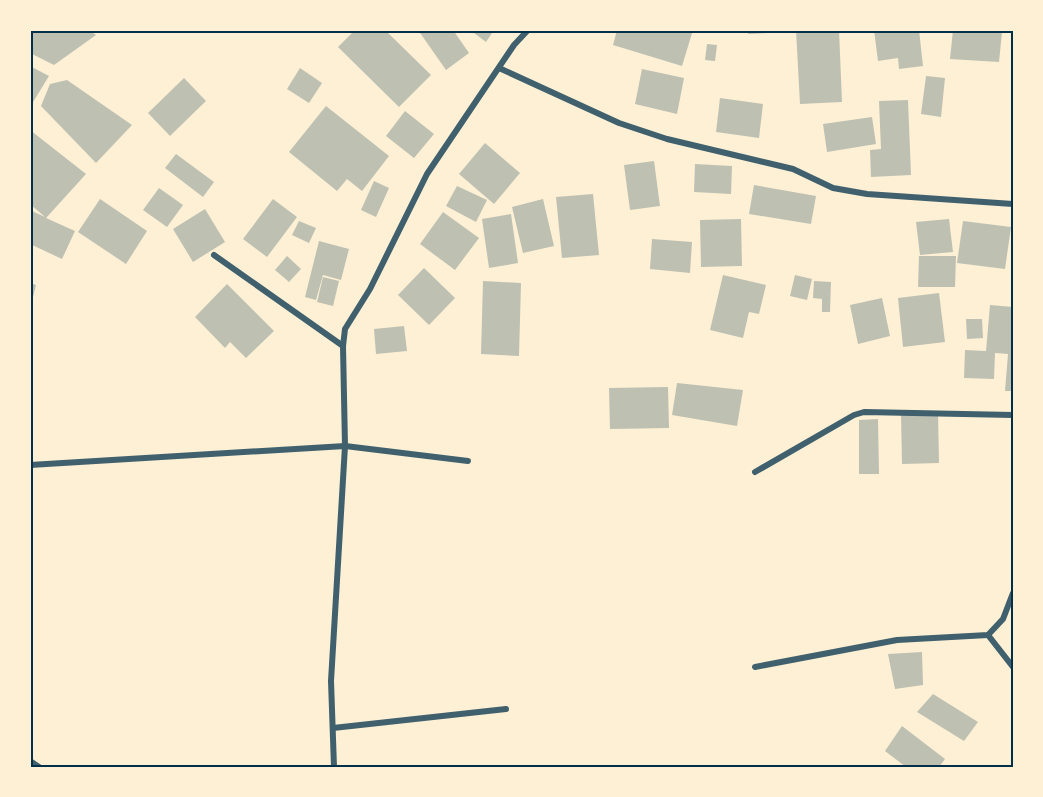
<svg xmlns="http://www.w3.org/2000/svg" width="1043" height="797" font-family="'Roboto Condensed',sans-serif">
<rect width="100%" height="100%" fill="#fdf0d5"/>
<g fill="#bec0b2">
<path d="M30,30H89L96,35L54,65L30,53Z"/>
<path d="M355,30H385L431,75L399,107L338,47Z"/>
<path d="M418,30H453L469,53L446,70Z"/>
<path d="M470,30H494L486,42Z"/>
<path d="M617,30H693L682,66L613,45Z"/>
<path d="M748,30H784L785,32L748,34Z"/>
<path d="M796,30H839L842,102L800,104Z"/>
<path d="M874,30H919L923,66L899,69L898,58L878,61Z"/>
<path d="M953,30L1002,32L999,62L950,59Z"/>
<path d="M707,44L717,45L715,61L705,60Z"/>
<path d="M30,66L49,76L30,107Z"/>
<path d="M300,68L322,83L309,103L287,89Z"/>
<path d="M642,69L684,78L677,114L635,104Z"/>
<path d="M926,76L945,78L941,117L921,114Z"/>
<path d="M184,78L206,101L170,136L148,113Z"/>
<path d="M67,80L132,125L96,163L41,106L50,84Z"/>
<path d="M720,98L763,104L759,138L716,132Z"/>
<path d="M908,100L911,175L871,177L870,150L881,149L879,101Z"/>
<path d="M326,106L389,156L362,191L347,179L337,191L289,152Z"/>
<path d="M405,111L434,134L414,158L386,136Z"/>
<path d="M872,117L876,144L827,152L823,124Z"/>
<path d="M30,130L86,174L46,218L75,231L62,259L30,244V210L45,217L30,204Z"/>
<path d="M485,143L520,173L494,204L459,174Z"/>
<path d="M176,154L214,182L203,197L165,168Z"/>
<path d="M654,161L660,206L630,210L624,165Z"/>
<path d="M695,164L732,166L731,194L694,192Z"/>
<path d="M374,181L389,188L376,217L361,210Z"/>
<path d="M754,185L816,196L811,224L749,214Z"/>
<path d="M457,186L487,200L476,222L446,206Z"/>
<path d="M159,188L183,205L167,227L143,210Z"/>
<path d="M593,194L599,255L562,258L556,197Z"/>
<path d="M100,199L147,231L126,264L78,232Z"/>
<path d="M273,199L297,217L267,257L243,239Z"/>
<path d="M543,199L554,246L523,253L512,207Z"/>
<path d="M205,209L225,242L193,262L173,229Z"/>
<path d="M443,212L479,238L455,270L420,244Z"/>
<path d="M511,214L518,263L489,268L482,219Z"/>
<path d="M741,219L742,266L701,267L700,220Z"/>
<path d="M949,219L953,252L920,255L916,222Z"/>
<path d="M299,221L316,228L309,243L292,235Z"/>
<path d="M963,221L1011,227L1005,269L957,263Z"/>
<path d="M652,239L692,242L690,273L650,269Z"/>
<path d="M319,241L349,249L341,280L323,275L316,300L305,297Z"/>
<path d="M287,256L301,269L289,282L275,270Z"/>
<path d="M919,256H956L955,287H918Z"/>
<path d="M424,268L455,298L429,325L398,295Z"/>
<path d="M723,275L766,285L759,314L749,312L743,338L710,330Z"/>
<path d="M795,275L812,279L807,300L790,296Z"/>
<path d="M323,277L339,281L333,306L317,302Z"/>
<path d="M483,281L521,283L519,356L481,354Z"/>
<path d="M814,281L831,282L830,312H822V299L813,298Z"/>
<path d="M30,283L36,285L31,305H30Z"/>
<path d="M227,284L274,331L246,358L230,342L225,348L195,317Z"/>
<path d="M939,293L945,342L903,347L898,298Z"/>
<path d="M882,298L890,336L858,344L850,305Z"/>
<path d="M990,305L1013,307V391H1005L1008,354L995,353L994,379L964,378L965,350L986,351Z"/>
<path d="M966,319H982L983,338L967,339Z"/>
<path d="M404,326L407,351L376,354L374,329Z"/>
<path d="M677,383L743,390L737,426L672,415Z"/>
<path d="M668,387L669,428L610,429L609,388Z"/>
<path d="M938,413L939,463L902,464L901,414Z"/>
<path d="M878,419L879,474H859V420Z"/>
<path d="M922,652L923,685L895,689L888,654Z"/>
<path d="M933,694L978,722L964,741L917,712Z"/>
<path d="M902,726L945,759L939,767H906L885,751Z"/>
</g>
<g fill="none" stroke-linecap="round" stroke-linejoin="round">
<g stroke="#3f606c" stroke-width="6">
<path d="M499,68L619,123L667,139L793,169L833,188L867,194L1013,204"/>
<path d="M214,255L343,346"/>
<path d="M30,465L345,446L468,461"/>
<path d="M755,472L854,415L864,412L1013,415"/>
<path d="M988,635L1013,667"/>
<path d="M755,667L897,640L988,635L1003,619L1013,593"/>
<path d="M333,728L506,709"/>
<path d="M30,761L39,767"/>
<path d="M334,767L331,681L345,446L343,346L345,329L370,289L427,174L514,45L528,30"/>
</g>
</g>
<rect width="1043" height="797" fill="none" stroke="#fdf0d5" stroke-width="63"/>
<rect x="32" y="32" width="980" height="734" fill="none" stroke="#003049" stroke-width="2"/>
</svg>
